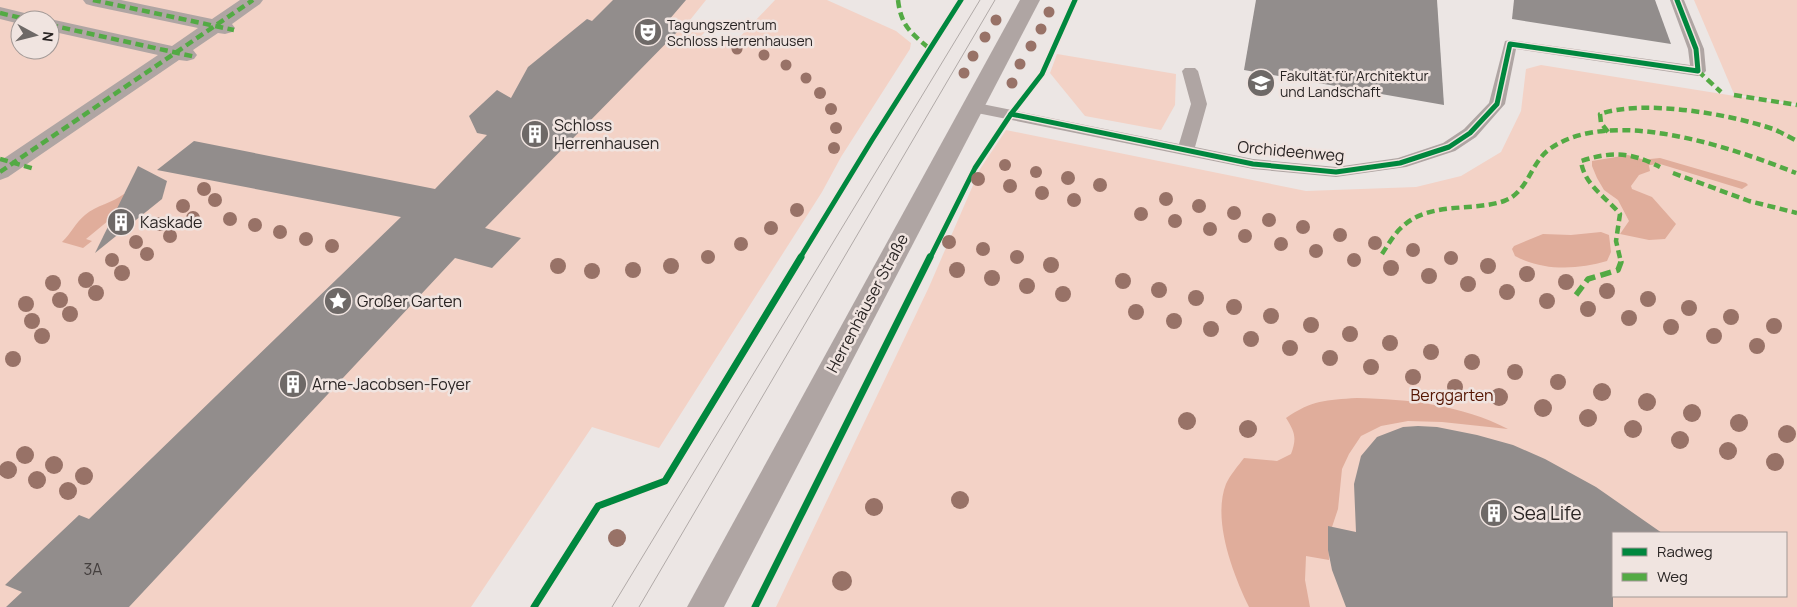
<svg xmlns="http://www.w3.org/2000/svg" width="1797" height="607" font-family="Manrope,sans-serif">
<rect width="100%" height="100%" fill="#ece6e4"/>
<g fill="#f3d2c6" fill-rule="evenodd">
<path d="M0,0H706L686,25L707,30L701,36L735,42L775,0H827L896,31L911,43L910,49L841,157L822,192L659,448L592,427L471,607H0ZM20,20H50V50H20Z"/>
<path d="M1694,0H1797V104L1734,94Z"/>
<path d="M1057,54L1176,74L1175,105L1161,130L1085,116L1050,73Z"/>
<path d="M1541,65L1797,106V607H776L929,287L980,169L1006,130L1306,191L1416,187L1461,176L1501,152L1521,111L1526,69ZM1613,533H1786V596H1613Z"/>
</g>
<g fill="#e0ad9b">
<path d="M1628,155L1648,161L1650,171L1639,175L1631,186L1632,189L1652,197L1676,224L1665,239L1649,240L1620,234L1629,221L1618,200L1604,190L1597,178L1592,166V161Z"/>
<path d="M124,194L146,198L131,202L86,239L92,241L83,248L62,242C71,234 75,223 85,215C97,205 112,203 124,194Z"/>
<path d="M1601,232L1609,235L1611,252L1607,261C1577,270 1543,271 1515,256L1512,249L1514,246L1543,234L1571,235Z"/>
<path d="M1357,398C1408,399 1462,405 1508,429L1442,422L1408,421L1381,426L1361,436L1349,454L1342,469L1338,509L1332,527H1328L1329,560L1306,556L1305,580L1310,607H1249C1233,574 1212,520 1226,484C1230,475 1238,466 1244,458L1277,461L1291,454C1297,438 1295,432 1286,418C1312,400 1326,400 1357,398Z"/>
</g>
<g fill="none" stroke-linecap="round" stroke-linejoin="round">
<path fill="#e0ad9b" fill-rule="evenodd" d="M1660,158L1746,183L1748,185L1742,189L1660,164L1631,167L1626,164L1631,161Z"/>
</g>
<g fill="#928d8c">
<path d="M613,0H686L668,21L684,25L485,228L521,238L492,268L455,258L129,607H6L22,592L5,585L79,515L89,519L401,217L157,170L194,141L435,189L487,135L477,133L469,116L497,90L511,98L528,67L587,19L592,21Z"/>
<path d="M1256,0H1437L1444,105L1244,70Z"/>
<path d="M1514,0H1655L1671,44L1512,19Z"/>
<path d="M138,166L167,181L162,199L95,253Z"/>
<path d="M1418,426L1437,427L1477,435L1513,445L1545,459L1596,487L1662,533H1613V607H1346L1332,570L1328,550V526L1356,532L1354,484L1361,456L1377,437L1403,427Z"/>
</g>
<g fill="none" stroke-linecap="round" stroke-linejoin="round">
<path fill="#afa5a3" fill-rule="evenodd" d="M1670,0H1684L1704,49L1706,71L1703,74L1698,76L1516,49L1505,104L1476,137L1455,151L1406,167L1336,177L1253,169L972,112L966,110L964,107L966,104L972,102L1179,144L1191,104L1182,71L1185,68H1195L1198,71L1207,104L1195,147L1253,159L1336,167L1398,158L1443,143L1464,129L1489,103L1505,41L1510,40L1690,65L1688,49Z"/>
<g fill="#afa5a3" fill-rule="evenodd">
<path d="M83,0H121L212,19L240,0H263L260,4L232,24L235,28L232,32L225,34L218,33L193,50L197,55L194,59L187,61L179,60L8,177L0,180V161L158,55L50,31V20H46L50,19L172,46L198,28L93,6L86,4Z"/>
<path d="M0,7L37,16L40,20H20V24L0,19Z"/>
</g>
<path fill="#afa5a3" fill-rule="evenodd" d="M1020,0H1040L724,607H687Z"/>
<g stroke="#b1aaa8" stroke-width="1">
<path d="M612,607L980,0"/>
<path d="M639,607L995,0"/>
</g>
<g stroke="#53aa44" stroke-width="4.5" stroke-dasharray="8 4.5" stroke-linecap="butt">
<path d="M93,0L234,30"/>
<path d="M898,0C901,26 911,33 930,49"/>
<path d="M0,13L30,20"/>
<path d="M50,25L196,57"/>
<path d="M1698,71L1721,92"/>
<path d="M1734,95L1797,105"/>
<path d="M1608,132L1601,123L1600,114C1643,99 1730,114 1773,129C1781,132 1789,137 1797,141"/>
<path d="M0,159L35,169"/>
<path d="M0,172L253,0"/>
<path d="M1673,173L1749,201L1797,213"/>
<path d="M1382,254C1388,245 1394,234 1402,227C1429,201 1472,212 1504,201C1529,192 1530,162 1551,148C1613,106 1733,148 1796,173"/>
<path d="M1620,258L1616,241L1620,214C1606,197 1584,185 1581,161C1613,151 1630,152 1660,167"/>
</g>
<path stroke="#53aa44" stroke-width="5.5" stroke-dasharray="11 5.5" stroke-linecap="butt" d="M1576,295L1588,279L1618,270L1621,262L1620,257"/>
<defs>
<g id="cycleway-far1">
<path d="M1011,114L1253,164L1336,172L1400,163L1449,147L1470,133L1497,104L1510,44L1698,71L1696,49L1677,0"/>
<path d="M800,258L872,140L961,0"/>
<path d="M930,258L975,168L1011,114L1042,74L1075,0"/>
</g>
<g id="cycleway">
<path d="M534,607L598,506L665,481L801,257"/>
<path d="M755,607L930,257"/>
</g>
</defs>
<use href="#cycleway-far1" stroke="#f0e4e0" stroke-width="8"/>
<use href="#cycleway" stroke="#f0e4e0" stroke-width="10"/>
<use href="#cycleway-far1" stroke="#00873e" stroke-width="5"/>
<use href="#cycleway" stroke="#00873e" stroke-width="7"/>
</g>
<g fill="#987267">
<circle cx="1049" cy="12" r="5.5"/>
<circle cx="996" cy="20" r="5.5"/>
<circle cx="1041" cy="29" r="5.5"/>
<circle cx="985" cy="37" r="5.5"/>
<circle cx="1031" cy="46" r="5.5"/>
<circle cx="737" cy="49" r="5.5"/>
<circle cx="764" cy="55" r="5.5"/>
<circle cx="973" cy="56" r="5.5"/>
<circle cx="1020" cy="64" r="5.5"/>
<circle cx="786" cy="65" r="5.5"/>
<circle cx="964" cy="73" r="5.5"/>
<circle cx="806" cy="78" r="5.5"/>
<circle cx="1012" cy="83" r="5.5"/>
<circle cx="820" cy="93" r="6"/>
<circle cx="831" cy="109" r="6"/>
<circle cx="836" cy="128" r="6"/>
<circle cx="834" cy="148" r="6"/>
<circle cx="1005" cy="165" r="6"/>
<circle cx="1036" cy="172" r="6"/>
<circle cx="1068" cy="178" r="7"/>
<circle cx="978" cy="179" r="7"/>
<circle cx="1100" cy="185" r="7"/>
<circle cx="1010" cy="186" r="7"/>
<circle cx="204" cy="189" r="7"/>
<circle cx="1042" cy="193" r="7"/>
<circle cx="1166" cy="199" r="7"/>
<circle cx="215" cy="200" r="7"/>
<circle cx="1074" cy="200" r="7"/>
<circle cx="183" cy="206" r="7"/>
<circle cx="1199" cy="206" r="7"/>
<circle cx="797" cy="210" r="7"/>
<circle cx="1234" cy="213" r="7"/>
<circle cx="1141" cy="214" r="7"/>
<circle cx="193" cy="218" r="7"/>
<circle cx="230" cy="219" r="7"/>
<circle cx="1269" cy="220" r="7"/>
<circle cx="1175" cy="221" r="7"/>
<circle cx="160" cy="224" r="7"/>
<circle cx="255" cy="225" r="7"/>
<circle cx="1303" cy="227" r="7"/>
<circle cx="771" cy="228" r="7"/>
<circle cx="1210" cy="229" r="7"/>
<circle cx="280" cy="232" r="7"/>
<circle cx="1340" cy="235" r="7"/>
<circle cx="170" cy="236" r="7"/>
<circle cx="1245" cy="236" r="7"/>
<circle cx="306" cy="239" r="7"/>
<circle cx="136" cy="242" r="7"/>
<circle cx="949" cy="242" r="7"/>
<circle cx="1375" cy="243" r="7"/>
<circle cx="741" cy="244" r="7"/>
<circle cx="1281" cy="244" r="7"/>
<circle cx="332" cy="246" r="7"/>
<circle cx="983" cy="249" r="7"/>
<circle cx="1413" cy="250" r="7"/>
<circle cx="1316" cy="251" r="7"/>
<circle cx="147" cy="254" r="7"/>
<circle cx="708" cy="257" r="7"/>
<circle cx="1017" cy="257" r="7"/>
<circle cx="1451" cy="258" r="7"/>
<circle cx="112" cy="260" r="7"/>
<circle cx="1354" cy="260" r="7"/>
<circle cx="1051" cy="265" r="8"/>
<circle cx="558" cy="266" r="8"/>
<circle cx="671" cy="266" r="8"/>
<circle cx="1488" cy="266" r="8"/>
<circle cx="1391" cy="268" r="8"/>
<circle cx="633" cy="270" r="8"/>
<circle cx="957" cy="270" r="8"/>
<circle cx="592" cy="271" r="8"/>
<circle cx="122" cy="273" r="8"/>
<circle cx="1527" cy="274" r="8"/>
<circle cx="1429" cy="276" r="8"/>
<circle cx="992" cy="278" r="8"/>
<circle cx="86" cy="280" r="8"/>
<circle cx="1123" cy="281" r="8"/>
<circle cx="1566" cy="282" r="8"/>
<circle cx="53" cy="283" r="8"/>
<circle cx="1468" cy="284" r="8"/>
<circle cx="1027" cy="286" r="8"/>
<circle cx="1159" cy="290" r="8"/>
<circle cx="1607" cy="291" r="8"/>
<circle cx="1507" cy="292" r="8"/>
<circle cx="96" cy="293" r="8"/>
<circle cx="1063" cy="294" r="8"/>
<circle cx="1196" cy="298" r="8"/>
<circle cx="1648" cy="299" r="8"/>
<circle cx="60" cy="300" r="8"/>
<circle cx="1547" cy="301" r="8"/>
<circle cx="26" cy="304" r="8"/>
<circle cx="1234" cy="307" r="8"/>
<circle cx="1689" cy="308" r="8"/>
<circle cx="1588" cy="309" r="8"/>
<circle cx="1136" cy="312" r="8"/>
<circle cx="70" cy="314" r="8"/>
<circle cx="1271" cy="316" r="8"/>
<circle cx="1731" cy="317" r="8"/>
<circle cx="1629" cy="318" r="8"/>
<circle cx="32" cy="321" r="8"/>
<circle cx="1174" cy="321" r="8"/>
<circle cx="1311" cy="325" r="8"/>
<circle cx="1774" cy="326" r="8"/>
<circle cx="1671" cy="327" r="8"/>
<circle cx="1211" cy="329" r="8"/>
<circle cx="1350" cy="334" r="8"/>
<circle cx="42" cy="336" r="8"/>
<circle cx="1714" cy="336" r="8"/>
<circle cx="1251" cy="339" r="8"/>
<circle cx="1390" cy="343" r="8"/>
<circle cx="1757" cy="346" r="8"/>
<circle cx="1290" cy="348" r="8"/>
<circle cx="1431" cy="352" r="8"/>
<circle cx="1330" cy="358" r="8"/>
<circle cx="13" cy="359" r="8"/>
<circle cx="1472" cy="362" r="8"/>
<circle cx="1371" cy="367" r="8"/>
<circle cx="1515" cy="372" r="8"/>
<circle cx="1413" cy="377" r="8"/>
<circle cx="1558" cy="382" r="8"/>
<circle cx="1455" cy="387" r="8"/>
<circle cx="1602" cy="392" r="9"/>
<circle cx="1499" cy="397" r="9"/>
<circle cx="1647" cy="402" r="9"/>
<circle cx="1543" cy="408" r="9"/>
<circle cx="1692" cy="413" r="9"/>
<circle cx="1588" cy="418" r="9"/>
<circle cx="1187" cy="421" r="9"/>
<circle cx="1739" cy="423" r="9"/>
<circle cx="1248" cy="429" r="9"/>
<circle cx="1633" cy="429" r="9"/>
<circle cx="1787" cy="434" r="9"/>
<circle cx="1680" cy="440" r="9"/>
<circle cx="1728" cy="451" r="9"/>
<circle cx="25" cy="455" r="9"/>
<circle cx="1775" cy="462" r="9"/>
<circle cx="54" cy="465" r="9"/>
<circle cx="8" cy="470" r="9"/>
<circle cx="84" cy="476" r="9"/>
<circle cx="37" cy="480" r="9"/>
<circle cx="68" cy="491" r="9"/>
<circle cx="960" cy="500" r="9"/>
<circle cx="874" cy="507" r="9"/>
<circle cx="617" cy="538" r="9"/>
<circle cx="842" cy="581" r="10"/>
</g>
<defs>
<symbol id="theatre-disc" viewBox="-11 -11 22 22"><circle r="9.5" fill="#6e6967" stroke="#f0e4e0"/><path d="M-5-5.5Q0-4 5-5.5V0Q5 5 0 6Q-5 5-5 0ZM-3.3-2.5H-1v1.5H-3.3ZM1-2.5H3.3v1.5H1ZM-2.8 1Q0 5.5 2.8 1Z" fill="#fff"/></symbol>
<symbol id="university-disc" viewBox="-11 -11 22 22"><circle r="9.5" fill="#6e6967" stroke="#f0e4e0"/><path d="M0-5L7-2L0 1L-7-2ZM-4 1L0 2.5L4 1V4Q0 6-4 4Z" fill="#fff"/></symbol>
<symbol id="building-disc" viewBox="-11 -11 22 22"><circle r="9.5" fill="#6e6967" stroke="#f0e4e0"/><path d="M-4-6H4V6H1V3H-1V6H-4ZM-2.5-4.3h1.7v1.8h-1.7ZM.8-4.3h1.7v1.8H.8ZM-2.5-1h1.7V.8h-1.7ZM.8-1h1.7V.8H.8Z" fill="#fff"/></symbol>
<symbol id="sight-disc" viewBox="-11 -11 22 22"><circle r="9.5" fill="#6e6967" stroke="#f0e4e0"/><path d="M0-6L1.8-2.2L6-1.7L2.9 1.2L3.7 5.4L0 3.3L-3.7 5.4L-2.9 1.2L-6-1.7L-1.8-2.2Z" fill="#fff"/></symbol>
</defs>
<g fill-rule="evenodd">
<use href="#theatre-disc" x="632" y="16" width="32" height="32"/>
<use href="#university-disc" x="1245" y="67" width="32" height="32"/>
<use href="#building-disc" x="519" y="118" width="32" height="32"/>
<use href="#building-disc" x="105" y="206" width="32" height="32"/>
<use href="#sight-disc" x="322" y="285" width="32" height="32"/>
<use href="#building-disc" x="277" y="368" width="32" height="32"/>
<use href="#building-disc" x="1478" y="497" width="32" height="32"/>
</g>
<g text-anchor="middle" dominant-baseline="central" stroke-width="5" stroke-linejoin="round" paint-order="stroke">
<g font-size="14" fill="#2a2524" stroke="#f0e4e0" text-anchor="start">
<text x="667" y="24">Tagungszentrum<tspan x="667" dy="16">Schloss Herrenhausen</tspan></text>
<text x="1280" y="75">Fakultät für Architektur<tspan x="1280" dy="16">und Landschaft</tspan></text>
</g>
<g font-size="16" fill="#2a2524" stroke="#f0e4e0" text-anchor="start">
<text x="554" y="125">Schloss<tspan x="554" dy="18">Herrenhausen</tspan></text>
<text x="140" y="222">Kaskade</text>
<text x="357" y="301">Großer Garten</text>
<text x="312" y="384">Arne-Jacobsen-Foyer</text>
</g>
<g font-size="16" fill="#2a2524" stroke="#f0e4e0">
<text transform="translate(1291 151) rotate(5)">Orchideenweg</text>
<text transform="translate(867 303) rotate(-62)">Herrenhäuser Straße</text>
</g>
<g font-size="16" fill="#541400" stroke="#f0e4e0">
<text x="1452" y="395">Berggarten</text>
</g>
<g font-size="16" fill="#443f3e">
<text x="93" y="569">3A</text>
</g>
<g font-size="19" fill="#2a2524" stroke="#f0e4e0" text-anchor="start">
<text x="1513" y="513">Sea Life</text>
</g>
</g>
<rect x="1612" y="532" width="175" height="65" fill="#f0e4e0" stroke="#a19895"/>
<rect x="1622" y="548" width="25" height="8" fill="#00873e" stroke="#a19895"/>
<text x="1657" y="557" font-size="15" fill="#2a2524">Radweg</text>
<rect x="1622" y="573" width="25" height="8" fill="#53aa44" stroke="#a19895"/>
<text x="1657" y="582" font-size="15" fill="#2a2524">Weg</text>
<g transform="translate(35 35) rotate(97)"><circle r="24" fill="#f0e4e0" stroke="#a19895"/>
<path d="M0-4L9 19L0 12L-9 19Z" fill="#6e6967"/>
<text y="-8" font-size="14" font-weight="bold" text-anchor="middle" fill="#2a2524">N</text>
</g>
</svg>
